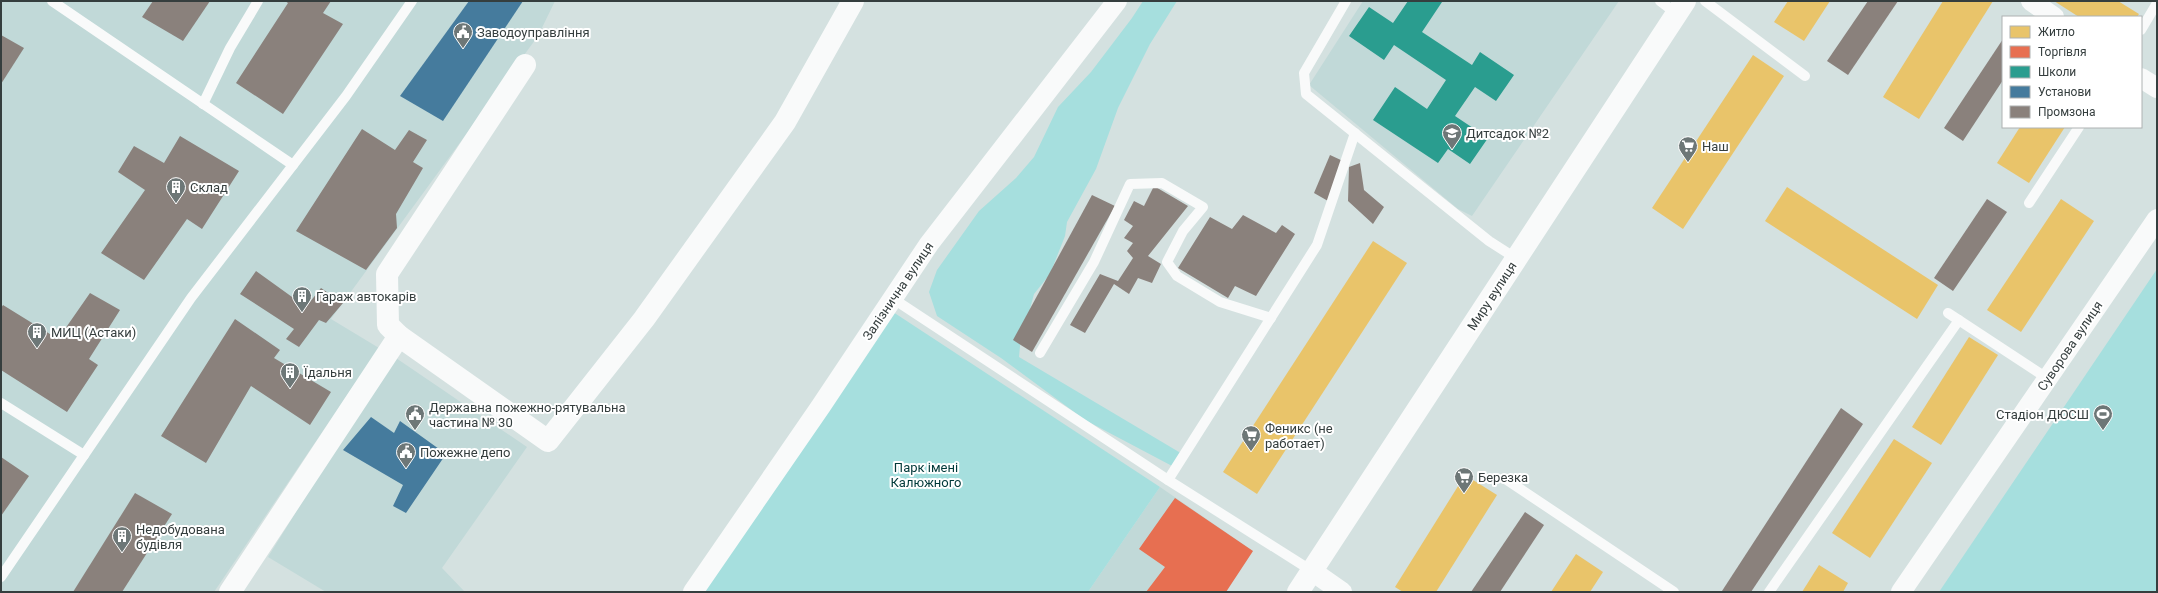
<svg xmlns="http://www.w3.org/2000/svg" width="2158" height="593" font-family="Roboto,sans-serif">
<rect width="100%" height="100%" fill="#d4e1e0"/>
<g fill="#c1d9d8">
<path d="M1,1H555L538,36L331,319L379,348L214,592H1Z"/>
<path d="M1363,1H1619L1472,216L1458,209L1309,85Z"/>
<path d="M393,356L527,447L442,568L465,592H326L268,557Z"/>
<path d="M1160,487L1253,551L1226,592H1088Z"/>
</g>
<g fill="#a6dfde">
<path d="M1143,1H1177L1150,44L1118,108L1096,169L1067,222L1065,236L1050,274L1034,294L1020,346L1019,357L1184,455L1174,467L1085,420L1001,358L937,316L929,292L937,270L979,211L1016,178L1034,157L1058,107L1091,72L1132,18Z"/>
<path d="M2157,269V592H1939Z"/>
<path d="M893,312L1160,487L1088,592H703Z"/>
</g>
<g fill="#e9c46a">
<path d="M1788,1H1830L1804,41L1774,22Z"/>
<path d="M1943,1H1993L1919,119L1883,97Z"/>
<path d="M2054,1H2118L2139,14L2137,17H2079Z"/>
<path d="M1753,55L1784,76L1683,229L1652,208Z"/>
<path d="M2020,127H2065L2029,183L1997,163Z"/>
<path d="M1787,187L1938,285L1917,319L1765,221Z"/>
<path d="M2061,199L2094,221L2021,332L1987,310Z"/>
<path d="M1373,241L1407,263L1257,494L1223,472Z"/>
<path d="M1969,337L1998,355L1941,445L1912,427Z"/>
<path d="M1894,439L1932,463L1870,558L1832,533Z"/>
<path d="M1465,475L1497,495L1436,592H1403L1395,587Z"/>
<path d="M1576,554L1603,572L1590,592H1551Z"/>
<path d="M1819,565L1848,583L1843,592H1802Z"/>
</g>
<path fill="#e76f51" d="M1175,498L1253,551L1226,592H1146L1165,567L1139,549Z"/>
<path fill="#2a9d8f" d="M1408,1L1442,2L1422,32L1472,65L1480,52L1514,75L1496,101L1475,87L1455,116L1488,138L1470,164L1448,149L1438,163L1373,120L1395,87L1427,109L1446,80L1394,45L1384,60L1349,36L1369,7L1393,23Z"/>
<g fill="#457b9d">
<path d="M469,1H523L443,121L400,96Z"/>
<path d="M371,417L394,433L400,421L446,454L406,513L393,506L403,485L343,450Z"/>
</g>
<g fill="#8a817c">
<path d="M153,1H210L183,41L142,17Z"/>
<path d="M285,1H331L323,13L343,24L283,114L236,83L288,3Z"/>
<path d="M1868,1H1898L1848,75L1827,61Z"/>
<path d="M1,35L24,48L1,84Z"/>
<path d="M2003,39V80L1963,141L1944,128Z"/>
<path d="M362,129L395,150L409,130L427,140L413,162L423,168L396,214L397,228L366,270L296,231Z"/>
<path d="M180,136L239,171L202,229L187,219L144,280L101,253L145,190L118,172L134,146L164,163Z"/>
<path d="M1330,155L1343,161L1328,201L1314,193Z"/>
<path d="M1360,163L1364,190L1384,207L1373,224L1348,201L1349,167Z"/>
<path d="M1154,186L1188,206L1148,256L1161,264L1152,283L1138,278L1129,294L1114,284L1085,333L1070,325L1100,274L1118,281L1133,258L1127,251L1133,243L1124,238L1133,226L1124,220L1134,201L1144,206Z"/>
<path d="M1092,195L1115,206L1032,352L1013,340Z"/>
<path d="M1987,199L2007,212L1953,291L1934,278Z"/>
<path d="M1243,215L1276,233L1282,225L1295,234L1256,296L1235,286L1228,298L1178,268L1210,217L1232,229Z"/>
<path d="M256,271L306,307L321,288L343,303L326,323L319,320L299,347L286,339L294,329L240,294Z"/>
<path d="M90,293L120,310L89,359L98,365L67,412L1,370V308L3,305L58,339Z"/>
<path d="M235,319L280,350L274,358L331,392L310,425L251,386L206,463L161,436Z"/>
<path d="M1841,408L1863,424L1751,592H1724L1722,591Z"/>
<path d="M1,457L29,476L1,516Z"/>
<path d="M135,493L172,514L122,592H73Z"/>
<path d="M1525,512L1544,525L1500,592H1471Z"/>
</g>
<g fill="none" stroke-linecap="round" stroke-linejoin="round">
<g stroke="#f9fafa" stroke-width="10">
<path d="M52,1L293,165"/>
<path d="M1346,1L1304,73L1306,94L1489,241L1517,259"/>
<path d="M1660,1L1677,14"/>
<path d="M1705,1L1805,76"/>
<path d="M2141,30L2157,3"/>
<path d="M203,104L230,48L258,1"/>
<path d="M2029,203L2079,127"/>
<path d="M892,298L1168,480L1312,571"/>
<path d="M1948,313L2047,378"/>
<path d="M1040,353L1094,262L1130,184L1162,183L1203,207L1183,231L1167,262L1177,276L1220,302L1271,318"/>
<path d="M1,403L84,455"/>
<path d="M1168,480L1317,245L1355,133"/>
<path d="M1507,480L1674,592"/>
<path d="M1,577L191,298L346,96L412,1"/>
<path d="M1769,592L1959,320"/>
</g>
<g stroke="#f9fafa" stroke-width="20">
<path d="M2031,1L2054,17"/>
<path d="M2141,78L2157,88"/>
<path d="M1312,571L1342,592"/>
<path d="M693,592L821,406L929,244L1117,1"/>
<path d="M1901,592L2157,219"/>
</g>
<g stroke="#f9fafa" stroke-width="22">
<path d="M525,65L387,274L388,325L399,336L548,441L644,319L785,122L853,1"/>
<path d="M230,592L399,336"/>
<path d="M1298,592L1685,1"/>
</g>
</g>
<defs>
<symbol id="civic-pin" viewBox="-11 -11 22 30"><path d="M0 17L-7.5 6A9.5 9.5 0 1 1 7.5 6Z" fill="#6d7777" stroke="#fff"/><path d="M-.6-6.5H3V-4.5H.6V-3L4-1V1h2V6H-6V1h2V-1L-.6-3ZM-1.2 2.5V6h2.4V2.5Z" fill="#fff"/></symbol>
<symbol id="school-pin" viewBox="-11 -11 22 30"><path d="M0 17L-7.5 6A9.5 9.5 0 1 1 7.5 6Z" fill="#6d7777" stroke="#fff"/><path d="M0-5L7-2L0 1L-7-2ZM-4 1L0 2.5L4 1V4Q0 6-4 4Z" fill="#fff"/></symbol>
<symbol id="supermarket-pin" viewBox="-11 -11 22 30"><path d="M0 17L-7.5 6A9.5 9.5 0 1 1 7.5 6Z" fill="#6d7777" stroke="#fff"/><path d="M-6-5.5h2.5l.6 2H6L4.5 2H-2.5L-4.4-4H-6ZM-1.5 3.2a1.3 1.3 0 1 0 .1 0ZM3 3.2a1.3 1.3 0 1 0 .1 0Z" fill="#fff"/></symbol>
<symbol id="building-pin" viewBox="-11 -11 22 30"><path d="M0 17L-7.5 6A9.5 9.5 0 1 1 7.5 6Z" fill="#6d7777" stroke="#fff"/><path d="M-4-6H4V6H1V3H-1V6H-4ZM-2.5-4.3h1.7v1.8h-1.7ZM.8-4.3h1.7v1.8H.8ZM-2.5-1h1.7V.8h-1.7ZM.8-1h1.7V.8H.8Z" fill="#fff"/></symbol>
<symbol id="stadium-pin" viewBox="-11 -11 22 30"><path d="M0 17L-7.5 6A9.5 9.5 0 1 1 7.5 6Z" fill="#6d7777" stroke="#fff"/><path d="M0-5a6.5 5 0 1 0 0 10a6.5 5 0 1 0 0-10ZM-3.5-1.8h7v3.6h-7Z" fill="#fff"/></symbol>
</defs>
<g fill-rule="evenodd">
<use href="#civic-pin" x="452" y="21" width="22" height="30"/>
<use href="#school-pin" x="1441" y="122" width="22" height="30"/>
<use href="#supermarket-pin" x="1677" y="135" width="22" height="30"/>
<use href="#building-pin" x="165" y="176" width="22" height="30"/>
<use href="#building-pin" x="291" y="285" width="22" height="30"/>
<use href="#building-pin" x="26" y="321" width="22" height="30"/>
<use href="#building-pin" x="279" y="361" width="22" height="30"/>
<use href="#civic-pin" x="404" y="403" width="22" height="30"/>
<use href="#stadium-pin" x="2092" y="403" width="22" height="30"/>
<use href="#supermarket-pin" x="1240" y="424" width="22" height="30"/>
<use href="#civic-pin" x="395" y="441" width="22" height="30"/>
<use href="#supermarket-pin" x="1453" y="466" width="22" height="30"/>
<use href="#building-pin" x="111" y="525" width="22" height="30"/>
</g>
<g text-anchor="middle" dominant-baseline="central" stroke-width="4" stroke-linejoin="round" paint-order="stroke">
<g font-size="13" fill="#353e3e" stroke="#fff" text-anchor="start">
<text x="477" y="32">Заводоуправління</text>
<text x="1466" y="133">Дитсадок №2</text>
<text x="1702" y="146">Наш</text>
<text x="190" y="187">Склад</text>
<text x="316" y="296">Гараж автокарів</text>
<text x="51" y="332">МИЦ (Астаки)</text>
<text x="304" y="372">Їдальня</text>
<text x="429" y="407">Державна пожежно-рятувальна<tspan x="429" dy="15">частина № 30</tspan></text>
<text x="2089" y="414" text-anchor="end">Стадіон ДЮСШ</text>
<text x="1265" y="428">Феникс (не<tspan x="1265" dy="15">работает)</tspan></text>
<text x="420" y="452">Пожежне депо</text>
<text x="1478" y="477">Березка</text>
<text x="136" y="529">Недобудована<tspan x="136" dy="15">будівля</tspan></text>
</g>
<g font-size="13" fill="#353e3e" stroke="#fff">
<text transform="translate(898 291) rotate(-56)">Залізнична вулиця</text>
<text transform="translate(1492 296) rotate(-57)">Миру вулиця</text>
<text transform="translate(2070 346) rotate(-56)">Суворова вулиця</text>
</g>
<g font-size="13" fill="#003939" stroke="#fff">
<text x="926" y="467">Парк імені<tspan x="926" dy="15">Калюжного</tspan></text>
</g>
</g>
<rect width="2158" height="593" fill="none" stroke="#353e3e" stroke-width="4"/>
<rect x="2002" y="16" width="140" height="112" fill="#ffffff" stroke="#aeb2b2"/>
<rect x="2010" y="26" width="20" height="12" fill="#e9c46a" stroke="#aeb2b2"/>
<text x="2038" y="36" font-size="12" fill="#353e3e">Житло</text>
<rect x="2010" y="46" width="20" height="12" fill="#e76f51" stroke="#aeb2b2"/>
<text x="2038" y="56" font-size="12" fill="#353e3e">Торгівля</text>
<rect x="2010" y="66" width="20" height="12" fill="#2a9d8f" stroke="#aeb2b2"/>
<text x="2038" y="76" font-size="12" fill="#353e3e">Школи</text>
<rect x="2010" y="86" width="20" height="12" fill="#457b9d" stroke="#aeb2b2"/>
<text x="2038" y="96" font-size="12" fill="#353e3e">Установи</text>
<rect x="2010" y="106" width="20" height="12" fill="#8a817c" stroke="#aeb2b2"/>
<text x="2038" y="116" font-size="12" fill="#353e3e">Промзона</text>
</svg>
